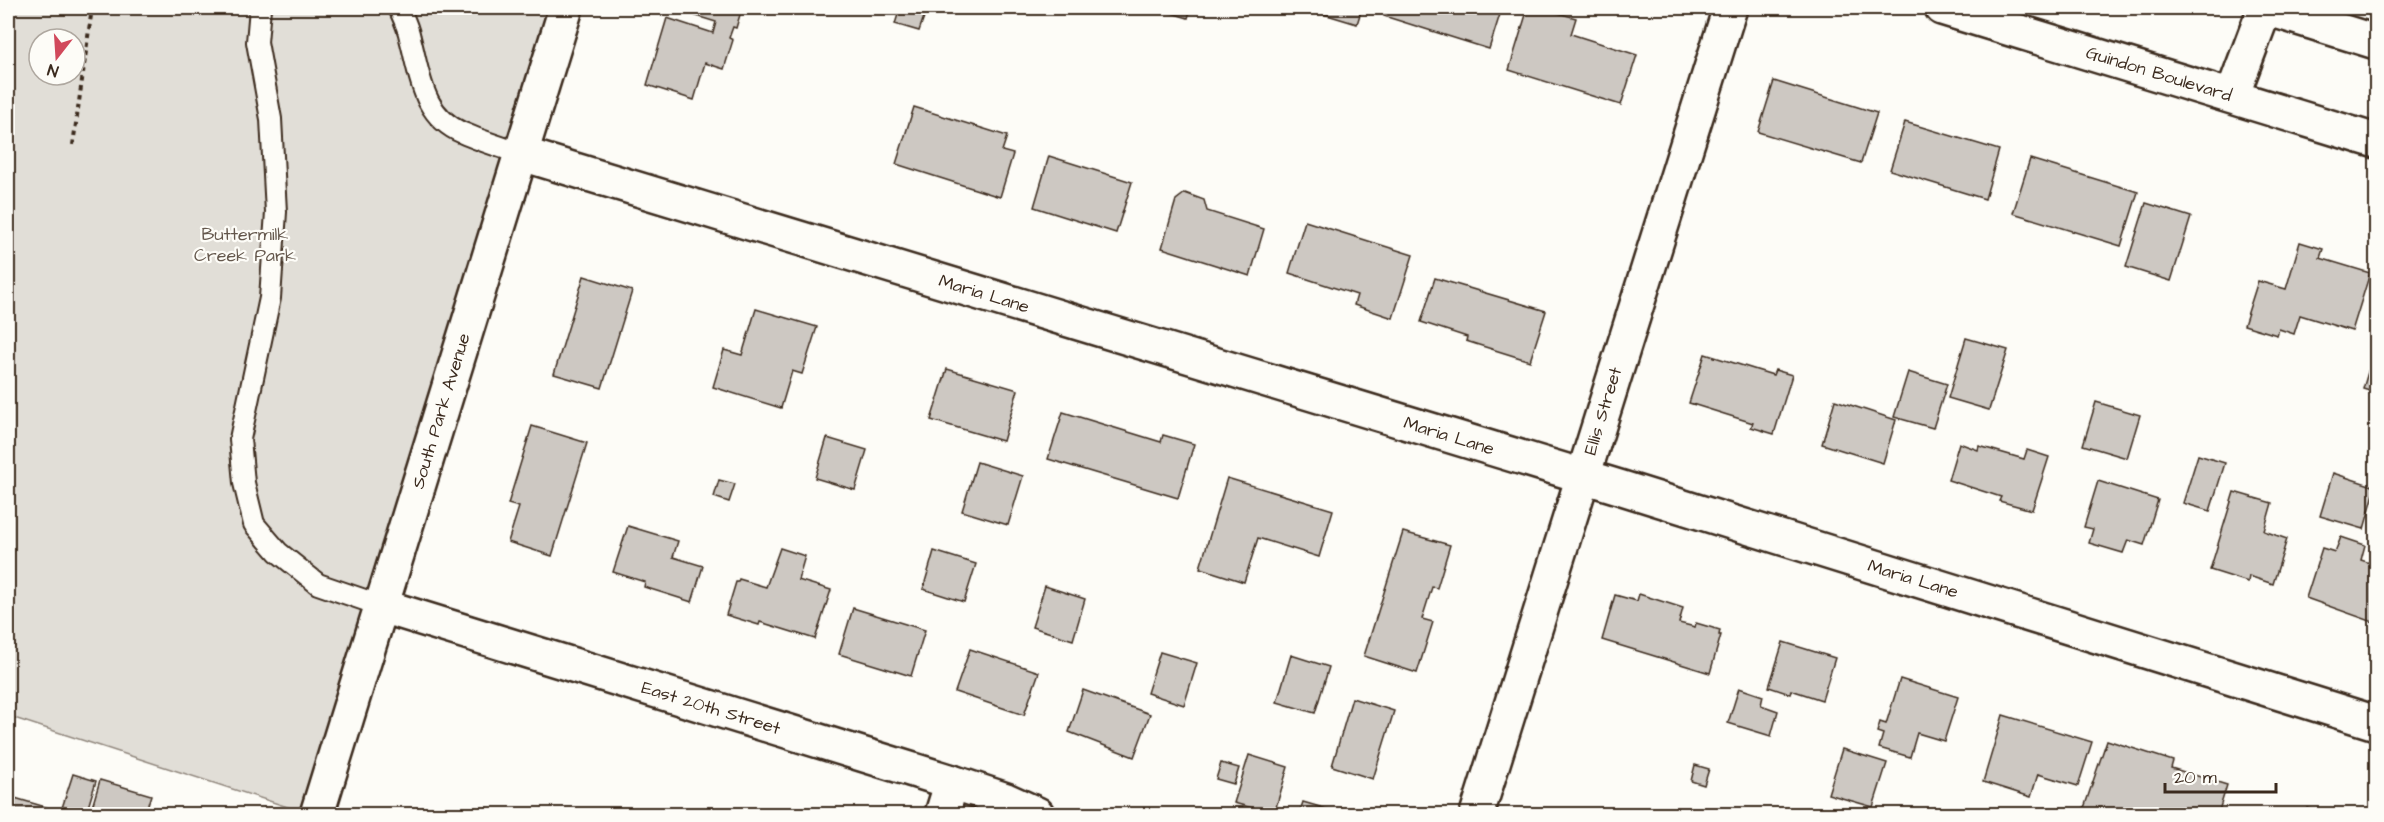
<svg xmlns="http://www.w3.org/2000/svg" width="2384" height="822" font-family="'Architects Daughter',sans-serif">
<rect width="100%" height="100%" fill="#fdfcf7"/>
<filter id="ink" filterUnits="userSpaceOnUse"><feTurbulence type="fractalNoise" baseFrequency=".0167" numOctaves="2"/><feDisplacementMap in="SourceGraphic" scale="12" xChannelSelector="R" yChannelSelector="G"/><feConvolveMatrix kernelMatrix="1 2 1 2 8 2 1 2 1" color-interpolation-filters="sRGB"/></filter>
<g filter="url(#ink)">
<path fill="#e1ded7" stroke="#8e847a" stroke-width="1.5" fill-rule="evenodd" d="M8,8H564L309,814L8,716ZM39,39H75V75H39Z"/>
<g fill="#cdc8c2" stroke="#3b2a1e" stroke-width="1.5">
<path d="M692,8H742L736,28L733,27L729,38L733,40L724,69L705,63L694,100L647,85L667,18L713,33L716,22L690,14Z"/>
<path d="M900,8L925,14L919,31L895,24Z"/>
<path d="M1155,8H1191L1188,18Z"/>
<path d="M1304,8H1362L1357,24Z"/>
<path d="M1387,8H1502L1489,49L1384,16Z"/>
<path d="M1528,8H1540L1576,18L1571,34L1637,55L1621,105L1509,70Z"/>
<path d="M1774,81L1877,113L1861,163L1758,132Z"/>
<path d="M914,107L1007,136L1002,151L1013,154L1000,197L896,164Z"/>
<path d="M1905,122L1999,150L1985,199L1890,170Z"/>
<path d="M1049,156L1132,182L1116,233L1034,207Z"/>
<path d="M2030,159L2138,192L2121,246L2013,213Z"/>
<path d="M1185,193L1204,200L1207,211L1264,229L1250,276L1162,248L1176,200Z"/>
<path d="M2146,203L2191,217L2171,281L2126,267Z"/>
<path d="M1305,221L1413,255L1393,318L1354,305L1357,295L1289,273Z"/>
<path d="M2300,242L2323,249L2320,258L2370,273L2352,331L2300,315L2294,334L2279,329L2277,335L2244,325L2258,281L2286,289Z"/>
<path d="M584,276L632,291L602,388L554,374Z"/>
<path d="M1435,278L1546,311L1530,361L1466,341L1467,337L1421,322Z"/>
<path d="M756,309L817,327L802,374L792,371L781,408L713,387L724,350L742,355Z"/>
<path d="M1966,338L2008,350L1989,410L1948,398Z"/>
<path d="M2376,345V393L2363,389Z"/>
<path d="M1705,354L1773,375L1775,370L1792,375L1774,434L1751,427L1753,423L1689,403Z"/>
<path d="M947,369L1018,390L1003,441L931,420Z"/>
<path d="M1908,372L1947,384L1933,428L1894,417Z"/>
<path d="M1835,400L1896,420L1883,463L1822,444Z"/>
<path d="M2096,402L2140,415L2127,458L2083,445Z"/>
<path d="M1063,412L1161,442L1163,435L1194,444L1178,498L1048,459Z"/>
<path d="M532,426L587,443L552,556L508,542L519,507L508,504Z"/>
<path d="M827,438L867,450L855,490L815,478Z"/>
<path d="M1959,443L1978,450L1979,446L2024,459L2027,450L2049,457L2032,510L1999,501L2001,497L1948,480Z"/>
<path d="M2198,455L2225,463L2210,511L2183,503Z"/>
<path d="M977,462L1023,476L1008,525L962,511Z"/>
<path d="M2333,473L2376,487L2364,529L2320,516Z"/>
<path d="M1227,478L1333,510L1319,557L1258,538L1244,582L1200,568Z"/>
<path d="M719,480L735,484L729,502L714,497Z"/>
<path d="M2098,481L2158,500L2144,545L2128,540L2123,553L2089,543L2093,529L2084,527Z"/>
<path d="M2234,492L2272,503L2264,531L2287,539L2273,584L2249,576L2248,582L2210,570Z"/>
<path d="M628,526L678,541L673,557L703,566L692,602L644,587L645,582L613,572Z"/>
<path d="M1403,532L1450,545L1437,588L1432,587L1422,619L1433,622L1417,673L1364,656Z"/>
<path d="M2341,537L2365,545L2361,560L2376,565V623L2306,598L2322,548L2335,552Z"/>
<path d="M780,548L805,556L798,580L831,590L815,639L760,622L759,625L726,615L736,582H738L739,579L766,587Z"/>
<path d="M934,551L976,564L964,602L923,589Z"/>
<path d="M1045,586L1085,599L1073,640L1032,627Z"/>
<path d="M1639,594L1683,608L1679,623L1695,627L1696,623L1720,630L1719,635H1721L1710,673L1602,640L1615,595L1637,601Z"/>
<path d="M853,608L925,630L911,676L839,654Z"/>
<path d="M1783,642L1835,658L1822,700L1791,690L1790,694L1769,687Z"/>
<path d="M970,649L1039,672L1024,715L955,692Z"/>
<path d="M1160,652L1197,663L1184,705L1147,693Z"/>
<path d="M1291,655L1329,667L1315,713L1277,702Z"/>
<path d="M1900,679L1958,697L1944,741L1917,733L1910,757L1879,748L1883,734L1877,732L1880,722L1886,724Z"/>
<path d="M1739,688L1763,696L1761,705L1778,711L1771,736L1728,723Z"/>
<path d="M1083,690L1150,714L1134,757L1069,732Z"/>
<path d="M1352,698L1394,711L1373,779L1332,766Z"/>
<path d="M2003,715L2092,742L2078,786L2038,774L2031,797L1983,782Z"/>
<path d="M2107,740L2173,761L2171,768L2227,785L2218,814H2164L2138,806L2135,814H2082Z"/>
<path d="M1842,749L1887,763L1873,807L1828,794Z"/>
<path d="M1249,755L1288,767L1274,814L1234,803Z"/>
<path d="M1221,763L1239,768L1234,784L1216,779Z"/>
<path d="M1695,765L1709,769L1704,785L1691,781Z"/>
<path d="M73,774L96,781L86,814H60Z"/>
<path d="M100,780L151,795L145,814H90Z"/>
<path d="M8,796L49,808L47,814H8Z"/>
<path d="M1303,802L1344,814H1299Z"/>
<path d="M2307,808L2322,813L2321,814H2300L2301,812L2305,813Z"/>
</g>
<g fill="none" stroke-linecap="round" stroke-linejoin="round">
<defs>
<g id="lane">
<path d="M260,8L257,42L271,119L276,212L270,298L240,439L244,483L254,524L278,552L318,584L382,606"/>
<path d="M399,8C403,17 408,27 410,38C420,75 422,116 463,133C481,141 501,147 519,153"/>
</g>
<g id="street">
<path d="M1942,8L2376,141"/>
<path d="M2266,8L2376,42"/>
<path d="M2232,96L2265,8"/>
<path d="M519,153L1619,487L2376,723"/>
<path d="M382,606L952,782L1006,800L1037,814"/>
<path d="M317,814L566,8"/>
<path d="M942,814L952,782"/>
<path d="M1477,814L1730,8"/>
</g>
</defs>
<use href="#lane" stroke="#3b2a1e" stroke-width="24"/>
<use href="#street" stroke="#3b2a1e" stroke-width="38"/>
<path stroke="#3b2a1e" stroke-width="4" stroke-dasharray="4.5 4.5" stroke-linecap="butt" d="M73,145L92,8"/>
<use href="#lane" stroke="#fdfcf7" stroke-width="20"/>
<use href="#street" stroke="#fdfcf7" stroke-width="33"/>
</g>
</g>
<g text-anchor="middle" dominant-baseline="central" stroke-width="4.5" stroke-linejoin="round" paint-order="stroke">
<g font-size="18" fill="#3b2a1e" stroke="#fdfcf7">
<text transform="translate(2159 74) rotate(17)">Guindon Boulevard</text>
<text transform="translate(984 294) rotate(17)">Maria Lane</text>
<text transform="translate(441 411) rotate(-73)">South Park Avenue</text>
<text transform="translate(1603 411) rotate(-73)">Ellis Street</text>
<text transform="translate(1449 436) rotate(17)">Maria Lane</text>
<text transform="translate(1913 579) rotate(17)">Maria Lane</text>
<text transform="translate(711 708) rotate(17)">East 20th Street</text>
</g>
<g font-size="18" fill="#64574c" stroke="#fdfcf7">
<text x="245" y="234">Buttermilk<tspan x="245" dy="21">Creek Park</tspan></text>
</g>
</g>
<rect width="2384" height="822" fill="none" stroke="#fdfcf7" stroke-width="30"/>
<rect x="15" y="15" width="2354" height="792" fill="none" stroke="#3b2a1e" stroke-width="2" filter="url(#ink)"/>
<g transform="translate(57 57) rotate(197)"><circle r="28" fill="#fdfcf7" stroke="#afa8a0" stroke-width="1.5"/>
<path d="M0-4.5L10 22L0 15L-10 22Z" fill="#d1495b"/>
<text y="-9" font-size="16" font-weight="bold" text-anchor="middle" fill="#3b2a1e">N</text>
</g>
<path d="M2165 783v9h111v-9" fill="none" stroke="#3b2a1e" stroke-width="3"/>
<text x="2174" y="783" font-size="18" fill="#3b2a1e" stroke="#fdfcf7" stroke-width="4.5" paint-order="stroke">20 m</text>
</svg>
